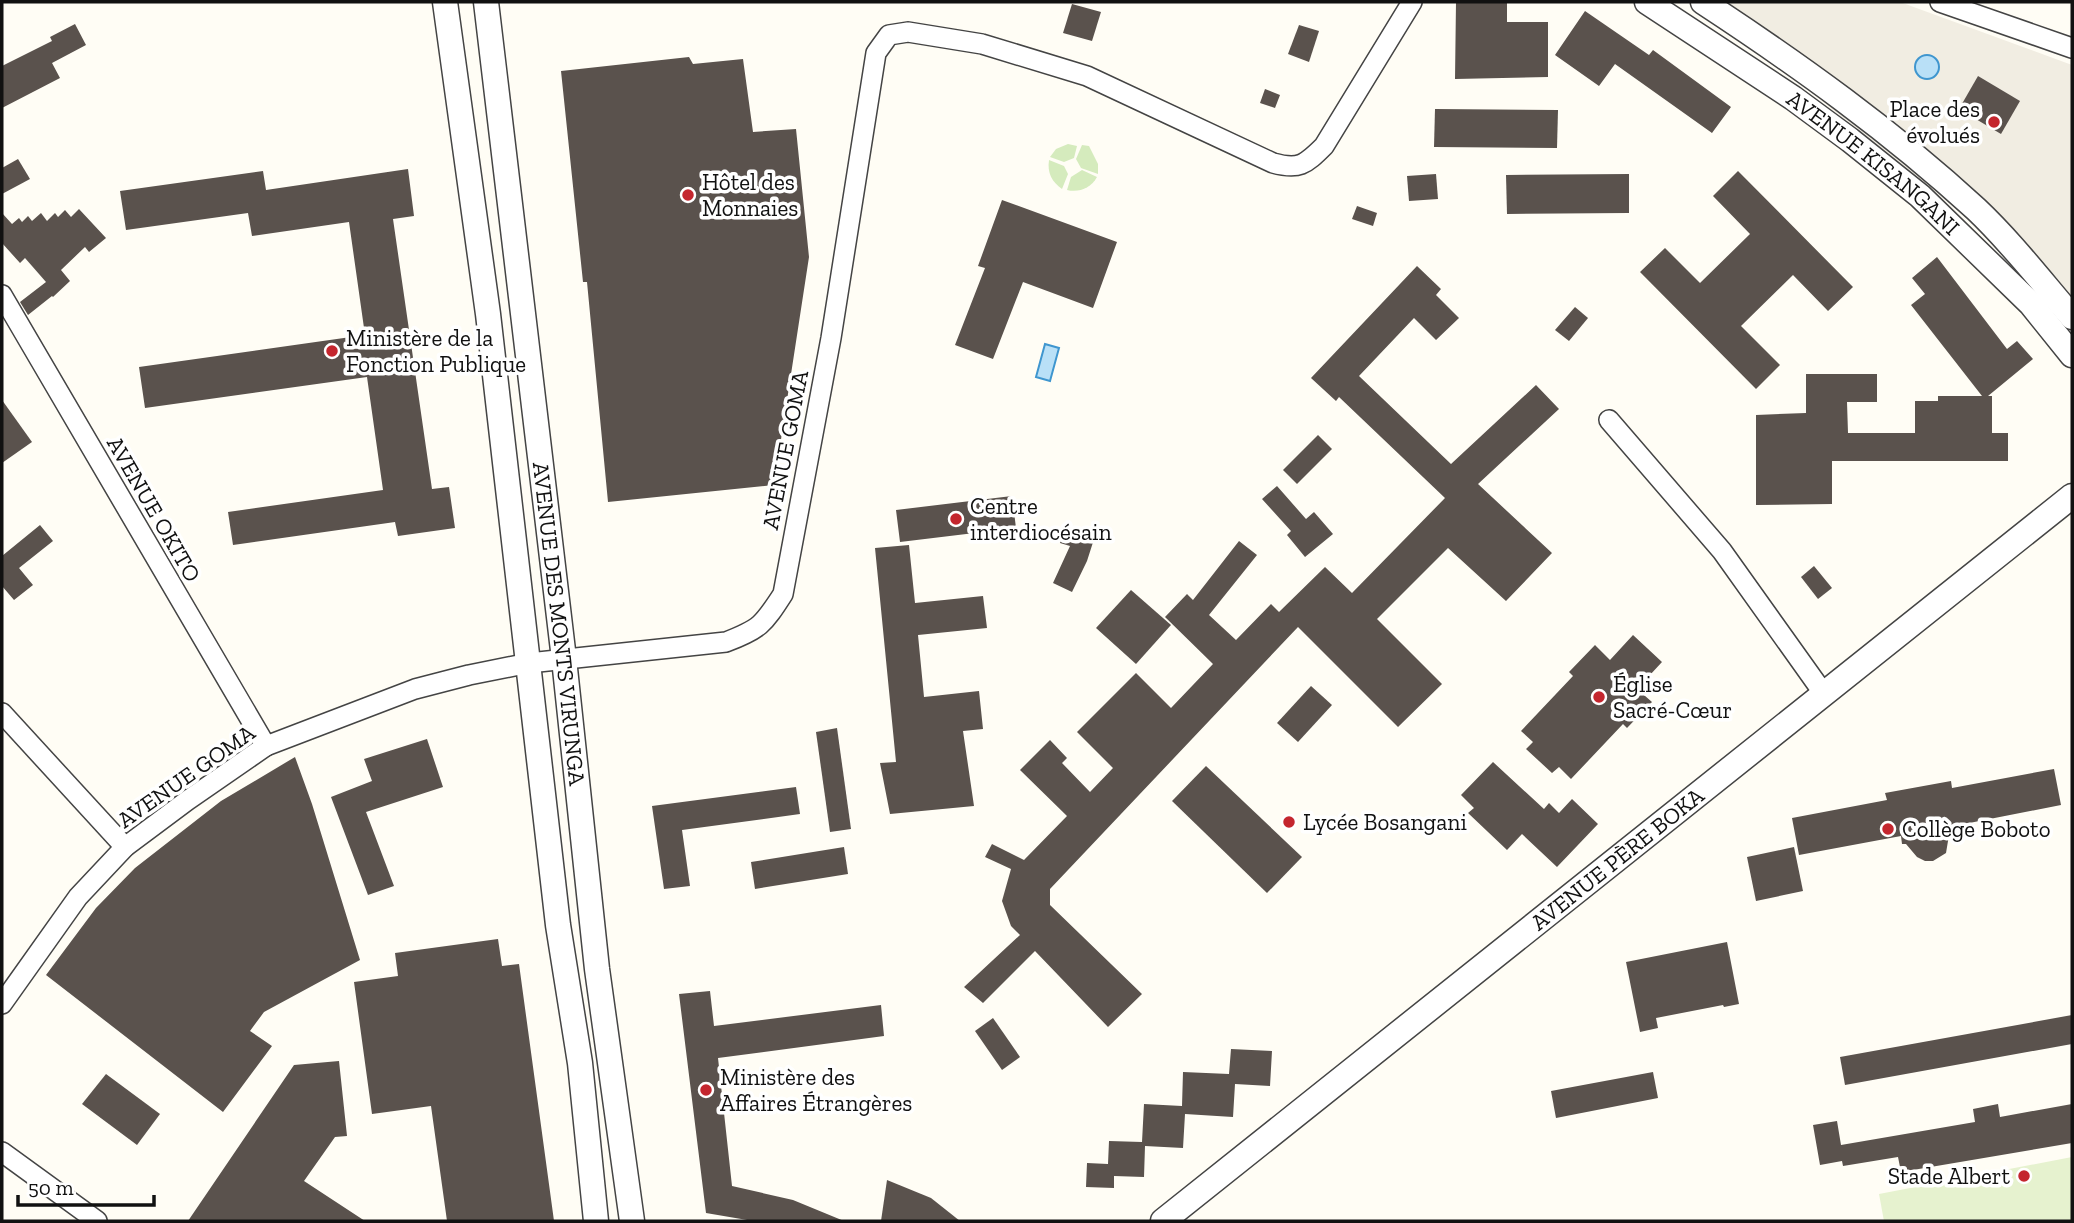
<svg xmlns="http://www.w3.org/2000/svg" width="2074" height="1223" font-family="'Zilla Slab',serif">
<rect width="100%" height="100%" fill="#fffdf5"/>
<g fill="#d5ebbd">
<path d="M1068,144L1077,146L1074,158L1064,162L1050,157L1056,149Z"/>
<path d="M1082,145L1089,146L1098,164V174L1081,168L1076,159Z"/>
<path d="M1049,160L1064,166L1068,174L1062,189C1052,182 1047,173 1049,160Z"/>
<path d="M1082,170L1097,177C1091,188 1079,193 1067,190L1071,177Z"/>
</g>
<path fill="#e6f2cf" d="M2072,1157V1221H1884L1879,1194Z"/>
<path fill="#f1ede2" d="M1699,2H1900L2072,65V302Z"/>
<g fill="#b9e0f7" stroke="#3f96cf" stroke-width="2">
<circle cx="1927" cy="67" r="12"/>
<path d="M1045,344L1059,348L1050,381L1036,377Z"/>
</g>
<g fill="#5a524d">
<path d="M1456,2H1507V22H1548V77L1455,79Z"/>
<path d="M1072,4L1101,12L1092,41L1063,33Z"/>
<path d="M1585,11L1649,55L1653,50L1731,107L1712,133L1615,64L1599,86L1555,55Z"/>
<path d="M75,24L86,45L52,63L60,78L2,108V66L52,41L50,37Z"/>
<path d="M1299,25L1319,31L1309,62L1288,54Z"/>
<path d="M689,57L693,64L743,59L753,132L796,129L809,257L774,485L608,502L587,282H583L561,71Z"/>
<path d="M1978,76L2020,101L2001,134L1959,109Z"/>
<path d="M1265,89L1280,95L1275,108L1260,103Z"/>
<path d="M1435,109L1558,110L1557,148L1434,147Z"/>
<path d="M18,159L30,179L2,194V168Z"/>
<path d="M408,169L414,216L393,219L432,489L449,487L455,528L398,536L395,522L233,545L228,512L383,490L367,377L145,408L139,367L365,335L349,222L252,236L248,213L126,230L120,191L263,171L266,190Z"/>
<path d="M1738,171L1853,287L1828,311L1793,275L1741,326L1780,365L1756,389L1640,272L1665,248L1700,283L1750,234L1713,196Z"/>
<path d="M1436,174L1438,199L1409,201L1407,176Z"/>
<path d="M1629,174V213L1507,214L1506,175Z"/>
<path d="M1002,200L1117,242L1093,308L1023,282L993,359L955,345L985,268L978,266Z"/>
<path d="M1357,206L1377,213L1373,226L1352,219Z"/>
<path d="M79,209L106,238L89,252L85,247L61,270L70,281L53,297L52,296L28,315L20,302L46,282L25,258L20,263L2,243V213L12,224L19,218L22,222L28,216L32,221L41,213L47,221L55,213L58,217L65,210L71,217Z"/>
<path d="M1937,257L2007,349L2017,341L2033,359L1988,396H1992V433H2008V461H1832V504L1756,505V415L1806,413V374H1877V402H1847L1848,433H1915V401H1938V396H1982L1911,305L1925,294L1912,278Z"/>
<path d="M1417,266L1441,289L1436,295L1459,318L1436,340L1414,318L1359,376L1451,464L1536,385L1559,409L1478,484L1552,553L1506,601L1448,548L1377,619L1442,684L1398,727L1298,627L1050,889V905L1142,994L1108,1027L1035,951L983,1003L964,987L1020,935L1011,926L1002,901L1011,869L985,857L992,844L1024,860L1067,816L1020,770L1050,740L1067,758L1062,763L1090,792L1113,768L1077,732L1136,673L1171,708L1213,664L1165,617L1187,594L1193,600L1239,541L1257,555L1209,615L1236,640L1271,604L1279,612L1325,567L1352,593L1445,498L1339,397L1336,401L1311,378Z"/>
<path d="M1575,307L1588,318L1569,341L1555,330Z"/>
<path d="M2,400L32,442L2,463Z"/>
<path d="M1318,435L1332,449L1297,484L1283,470Z"/>
<path d="M1277,486L1306,519L1314,512L1333,534L1305,557L1287,535L1291,531L1262,499Z"/>
<path d="M1012,496L1016,528L900,542L896,510Z"/>
<path d="M40,525L53,541L19,568L33,585L14,600L2,586V556Z"/>
<path d="M1065,526L1095,536L1087,561L1072,592L1053,583L1070,546L1060,543Z"/>
<path d="M909,545L915,603L983,596L987,628L918,635L924,697L979,691L983,729L963,731L974,806L890,814L880,763L896,762L875,548Z"/>
<path d="M1814,566L1832,588L1818,599L1801,577Z"/>
<path d="M1131,590L1171,625L1136,664L1096,628Z"/>
<path d="M1633,635L1662,662L1637,689L1652,702L1627,728L1623,724L1571,779L1559,767L1552,773L1526,749L1533,742L1521,731L1573,676L1569,672L1595,645L1610,660Z"/>
<path d="M1311,686L1332,705L1298,742L1277,723Z"/>
<path d="M837,728L851,829L830,832L816,732Z"/>
<path d="M427,739L443,787L366,812L394,886L368,895L331,797L372,781L364,759Z"/>
<path d="M295,757L312,804L360,960L264,1012L250,1031L272,1046L223,1112L46,975L96,908L135,868L221,801Z"/>
<path d="M1493,762L1544,809L1549,803L1559,813L1572,799L1598,824L1557,867L1522,834L1507,850L1468,813L1474,808L1461,795Z"/>
<path d="M1206,766L1302,857L1267,893L1172,801Z"/>
<path d="M2054,769L2061,805L1954,826L1956,834L1949,835L1946,853L1933,861H1925L1917,857L1906,844H1902L1901,836L1799,855L1792,818L1887,800L1885,793L1951,781L1952,788Z"/>
<path d="M796,787L800,814L682,830L690,886L664,889L652,806Z"/>
<path d="M844,847L848,874L755,889L751,862Z"/>
<path d="M1794,847L1803,891L1756,901L1747,857Z"/>
<path d="M498,939L502,966L519,964L554,1221H447L431,1106L372,1114L354,982L398,976L395,953Z"/>
<path d="M1727,942L1739,1004L1724,1007L1723,1005L1656,1018L1658,1028L1640,1032L1626,962Z"/>
<path d="M710,991L714,1026L881,1005L884,1036L718,1058L732,1186L793,1200L844,1221H753L706,1213L679,994Z"/>
<path d="M2072,1015V1044L1845,1085L1840,1057Z"/>
<path d="M993,1018L1020,1057L1002,1070L975,1031Z"/>
<path d="M1231,1049L1272,1051L1270,1086L1235,1084L1233,1117L1185,1114L1183,1148L1145,1146L1144,1177L1114,1176V1188L1086,1187L1087,1163L1108,1164L1109,1141L1142,1142L1144,1104L1182,1106L1183,1072L1229,1074Z"/>
<path d="M339,1061L347,1136L335,1137L304,1181L365,1221H188L294,1065Z"/>
<path d="M1653,1072L1658,1098L1556,1118L1551,1091Z"/>
<path d="M106,1074L160,1114L137,1145L82,1104Z"/>
<path d="M1998,1104L2000,1117L2072,1104V1143L1901,1172L1898,1157L1843,1166L1842,1161L1820,1165L1813,1125L1837,1121L1841,1145L1975,1122L1973,1109Z"/>
<path d="M887,1180L931,1198L960,1221H881Z"/>
</g>
<g fill="none" stroke-linecap="round" stroke-linejoin="round">
<defs>
<g id="minor">
<path d="M1940,2L2072,48"/>
<path d="M2,295L266,746"/>
<path d="M1609,420L1722,551L1824,694"/>
<path d="M2,713L125,847"/>
<path d="M2,1004L78,897L125,847L188,800L266,746L415,689L469,675L529,663L726,642C760,629 763,625 783,594L831,338L876,53L889,35L908,32L982,44L1087,76L1273,163C1299,170 1305,165 1324,146L1412,2"/>
<path d="M2,1152L97,1221"/>
</g>
<g id="tertiary">
<path d="M445,2L488,314L558,925L580,1063L596,1221"/>
<path id="s1" d="M486,2L564,659L597,969L632,1221"/>
<path id="s2" d="M1647,2L1793,98L1850,140L1920,196L2031,304L2072,355"/>
<path d="M1703,2C1799,65 1891,131 1976,209C2011,242 2041,281 2072,317"/>
<path id="s3" d="M1163,1221L2072,496"/>
</g>
</defs>
<use href="#minor" stroke="#444" stroke-width="22"/>
<use href="#tertiary" stroke="#444" stroke-width="27"/>
<use href="#minor" stroke="#fff" stroke-width="19"/>
<use href="#tertiary" stroke="#fff" stroke-width="24"/>
</g>
<g fill="#c4262e" stroke="#fff" stroke-width="2.5">
<circle cx="1994" cy="122" r="7"/>
<circle cx="688" cy="195" r="7"/>
<circle cx="332" cy="351" r="7"/>
<circle cx="956" cy="519" r="7"/>
<circle cx="1599" cy="697" r="7"/>
<circle cx="1289" cy="822" r="7"/>
<circle cx="1888" cy="829" r="7"/>
<circle cx="706" cy="1090" r="7"/>
<circle cx="2024" cy="1176" r="7"/>
</g>
<g text-anchor="middle" dominant-baseline="central" stroke-width="7" stroke-linejoin="round" paint-order="stroke">
<g font-size="23" fill="#111" stroke="#fff" text-anchor="start">
<text x="1980" y="109" text-anchor="end">Place des<tspan x="1980" dy="26">évolués</tspan></text>
<text x="702" y="182">Hôtel des<tspan x="702" dy="26">Monnaies</tspan></text>
<text x="346" y="338">Ministère de la<tspan x="346" dy="26">Fonction Publique</tspan></text>
<text x="970" y="506">Centre<tspan x="970" dy="26">interdiocésain</tspan></text>
<text x="1613" y="684">Église<tspan x="1613" dy="26">Sacré-Cœur</tspan></text>
<text x="1303" y="822">Lycée Bosangani</text>
<text x="1902" y="829">Collège Boboto</text>
<text x="720" y="1077">Ministère des<tspan x="720" dy="26">Affaires Étrangères</tspan></text>
<text x="2010" y="1176" text-anchor="end">Stade Albert</text>
</g>
<g font-size="23" fill="#111" stroke="#fff">
<text stroke="none"><textPath href="#s2" startOffset="278">AVENUE KISANGANI</textPath></text>
<text transform="translate(785 450) rotate(-79)">AVENUE GOMA</text>
<text transform="translate(154 509) rotate(60)">AVENUE OKITO</text>
<text stroke="none"><textPath href="#s1" startOffset="626">AVENUE DES MONTS VIRUNGA</textPath></text>
<text transform="translate(186 776) rotate(-35)">AVENUE GOMA</text>
<text stroke="none"><textPath href="#s3" startOffset="581">AVENUE PÈRE BOKA</textPath></text>
</g>
</g>
<rect width="2074" height="1223" fill="none" stroke="#111111" stroke-width="7"/>
<path d="M18 1195v10h136v-10" fill="none" stroke="#111111" stroke-width="3.5"/>
<text x="28" y="1195" font-size="21" fill="#111111" stroke="#ffffff" stroke-width="5" paint-order="stroke">50 m</text>
</svg>
